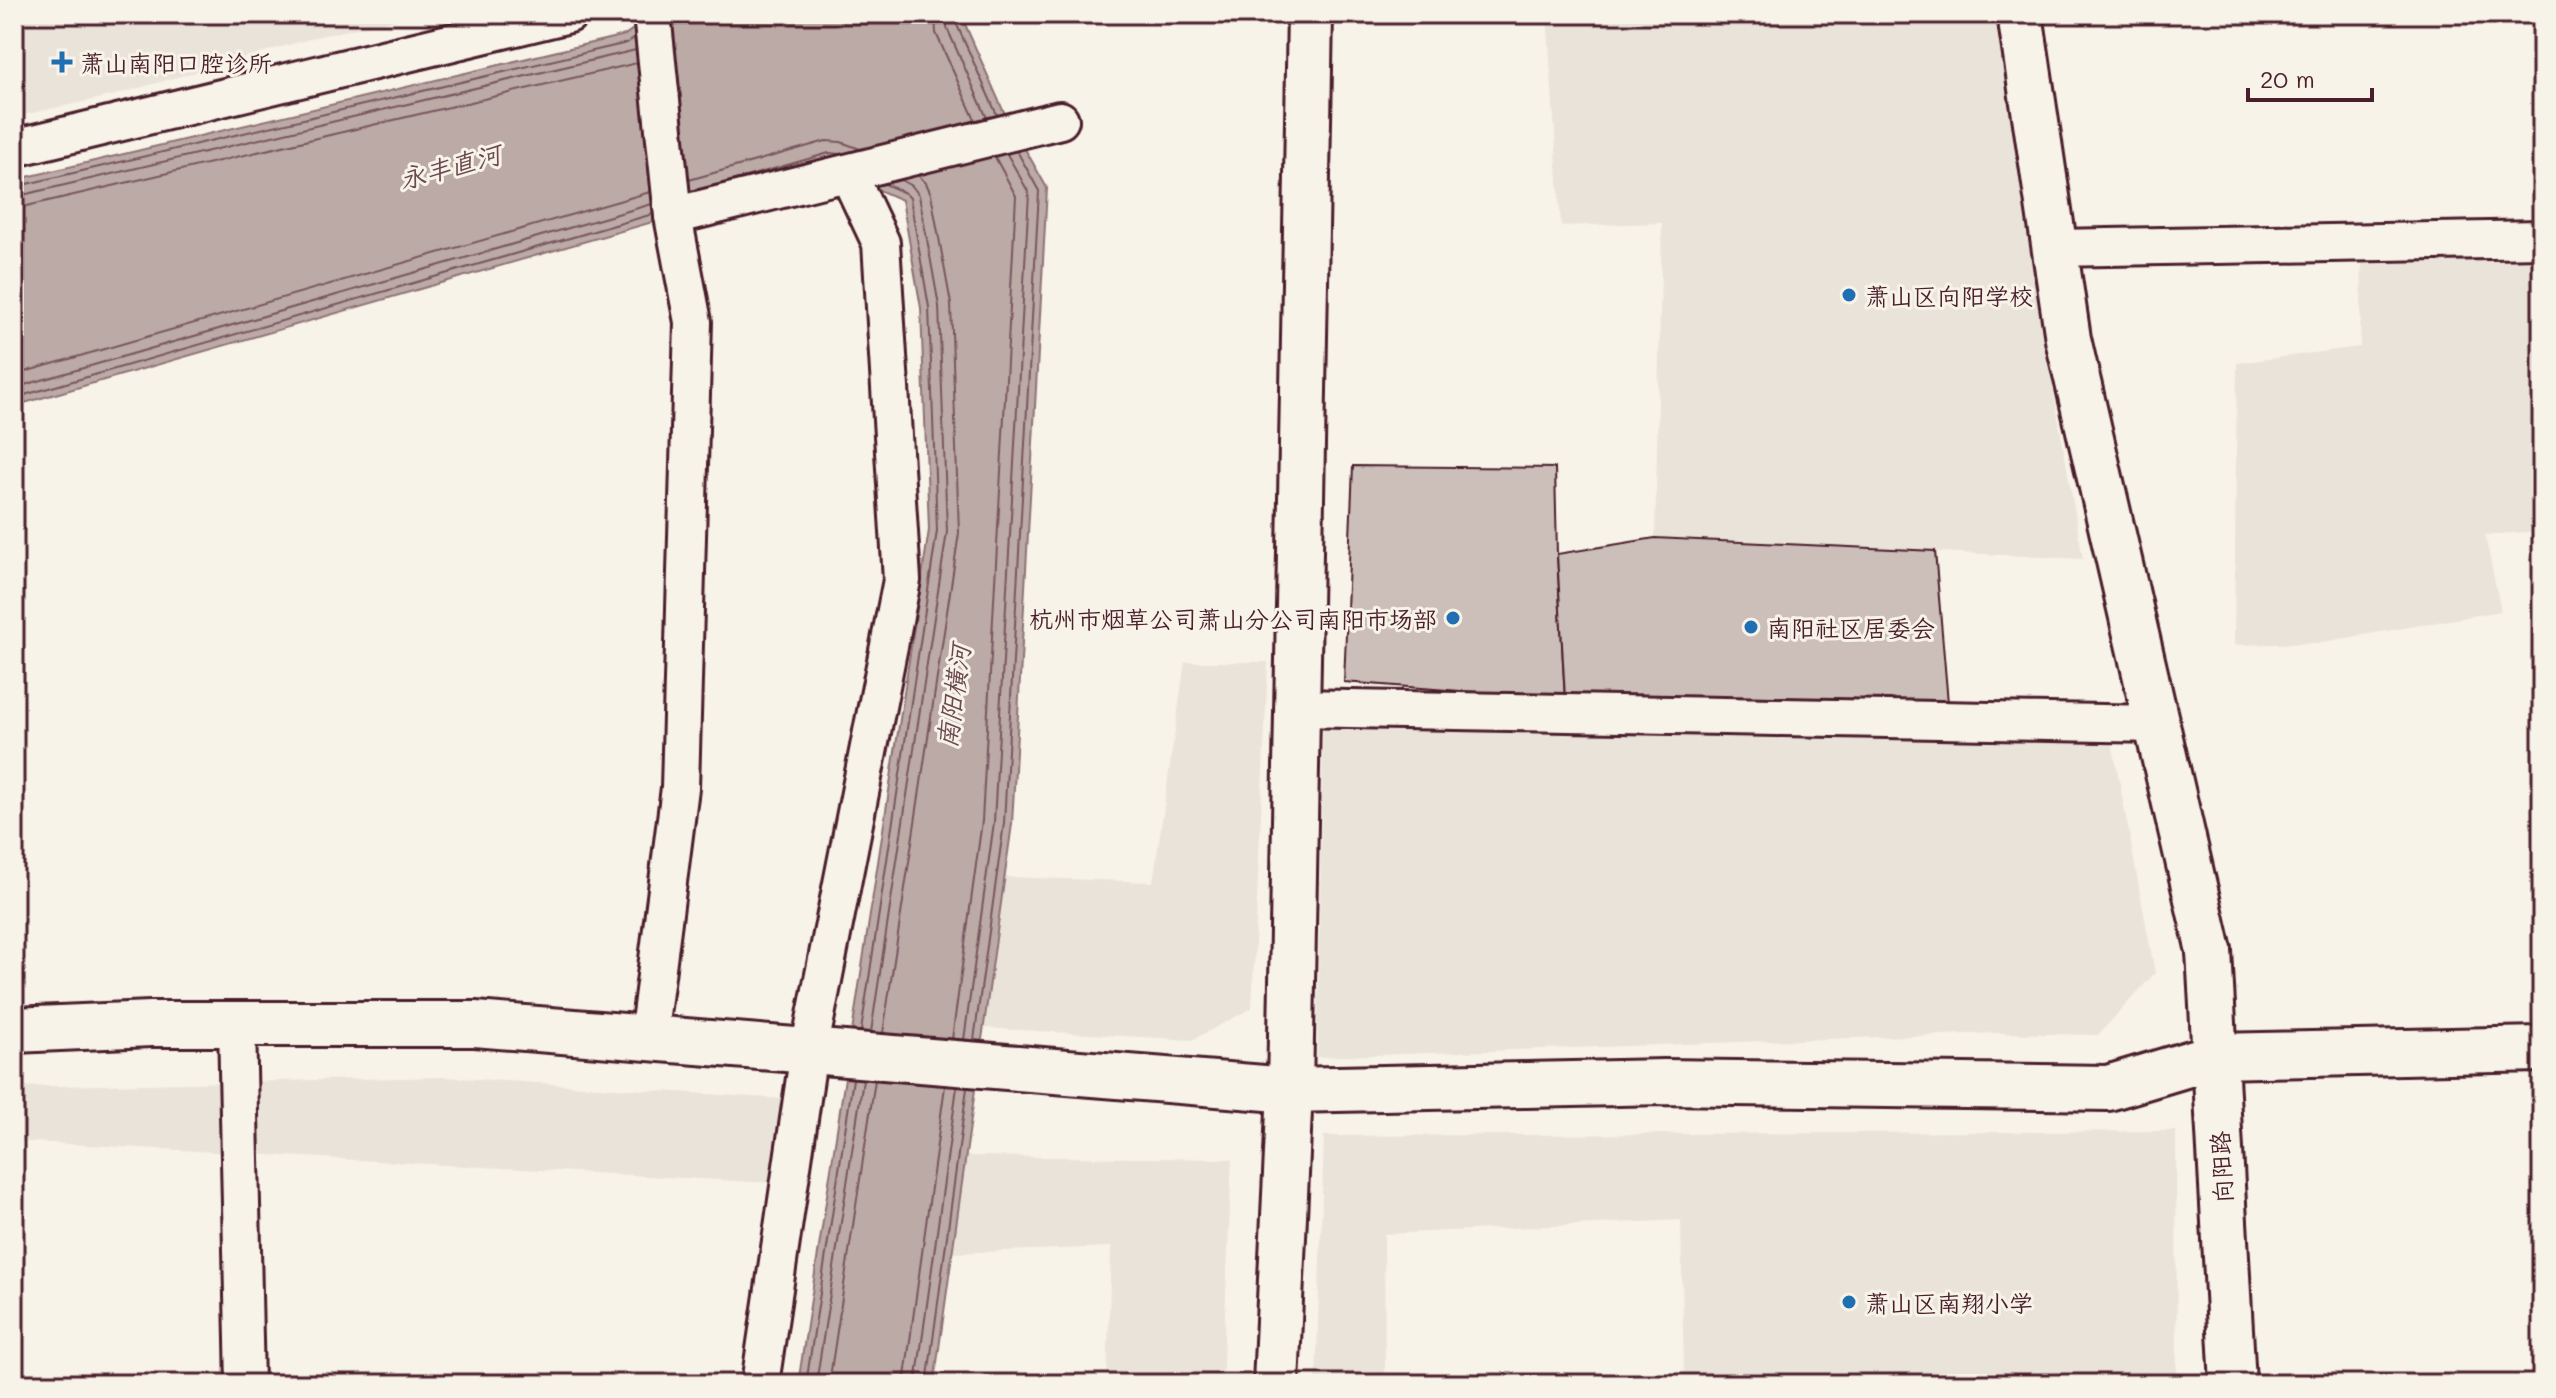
<svg xmlns="http://www.w3.org/2000/svg" width="2556" height="1398" font-family="Mali,'LXGW WenKai TC',sans-serif">
<rect width="100%" height="100%" fill="#f7f3e8"/>
<filter id="ink" filterUnits="userSpaceOnUse"><feTurbulence type="fractalNoise" baseFrequency=".0125" numOctaves="2"/><feDisplacementMap in="SourceGraphic" scale="16" xChannelSelector="R" yChannelSelector="G"/><feConvolveMatrix kernelMatrix="1 2 1 2 8 2 1 2 1" color-interpolation-filters="sRGB"/></filter>
<g filter="url(#ink)">
<g fill="#eae3da">
<path d="M14,14H423L320,36L115,95L14,117Z"/>
<path d="M1547,14H1997L2045,343L2083,559L1655,538L1662,223L1561,226Z"/>
<path d="M2542,256V531L2485,535L2501,611L2317,643L2234,645L2237,363L2360,347L2362,261Z"/>
<path d="M1185,662H1268L1252,1008L1192,1040L984,1028L1005,877L1153,882Z"/>
<path d="M1323,724L1429,730L1980,737L2112,742L2155,973L2098,1035L1997,1033L1317,1057Z"/>
<path d="M445,1077L815,1101L793,1184L14,1141V1087Z"/>
<path d="M2176,1131L2177,1384H1684L1681,1220L1384,1234L1385,1384H1316L1324,1136Z"/>
<path d="M966,1156L1232,1159L1222,1384H1107L1111,1247L952,1253Z"/>
</g>
<path fill="#bcaaa7" stroke="#8e7275" stroke-width="2" d="M653,14H965L964,22L1002,108L1047,188L1012,824L934,1384H798L929,530L921,308L902,200L833,170L14,406V180L625,35Z"/>
<g fill="none" stroke-linecap="round" stroke-linejoin="round">
<g stroke="#78575d" stroke-width="2">
<path d="M935,14L936,33L975,120"/>
<path d="M947,14V28L987,118"/>
<path d="M957,14V25L997,115"/>
<path d="M689,180L826,141L841,142L860,149"/>
<path d="M728,182L829,153L840,154"/>
<path d="M14,187L627,43L634,38"/>
<path d="M14,197L636,50"/>
<path d="M14,209L637,63"/>
<path d="M14,375L650,192"/>
<path d="M14,388L652,204"/>
<path d="M14,398L653,214"/>
<path d="M861,1031L937,531L929,307L910,198L905,193L885,184"/>
<path d="M871,1032L947,532L939,306L919,195L912,186L901,180"/>
<path d="M883,1033L959,533L951,304L931,194L926,183L919,176"/>
<path d="M952,1039L982,821L1016,196L995,157"/>
<path d="M964,1040L994,822L1029,193L1007,154"/>
<path d="M974,1040L1004,823L1039,191L1017,151"/>
<path d="M806,1384L853,1079"/>
<path d="M816,1384L863,1080"/>
<path d="M829,1384L875,1080"/>
<path d="M904,1384L945,1086"/>
<path d="M916,1384L957,1087"/>
<path d="M927,1384L967,1088"/>
</g>
</g>
<g fill="#ccbfb9" stroke="#4a1f2b" stroke-width="2">
<path d="M1353,466L1555,468L1557,554L1565,699L1344,682Z"/>
<path d="M1655,538L1935,551L1948,703L1565,699L1557,554Z"/>
</g>
<g fill="none" stroke-linecap="round" stroke-linejoin="round">
<defs>
<g id="minor">
<path d="M14,148L569,14"/>
<path d="M673,216L1060,120"/>
<path d="M2054,248L2542,239"/>
<path d="M1297,708L2157,724"/>
<path d="M237,1024L245,1384"/>
<path d="M648,1038L680,788L693,322L673,216L652,14"/>
<path d="M760,1384L809,1051L902,580L881,243L848,173"/>
</g>
<g id="tertiary">
<path d="M2020,14L2068,339L2209,951"/>
<path d="M14,1030L151,1024H475L1290,1090L1664,1082L2108,1088L2215,1056L2542,1049"/>
<path d="M1276,1384L1290,1090L1310,14"/>
</g>
<path id="secondary" d="M2209,951L2233,1384"/>
</defs>
<use href="#minor" stroke="#4a1f2b" stroke-width="42"/>
<use href="#tertiary" stroke="#4a1f2b" stroke-width="50"/>
<use href="#secondary" stroke="#4a1f2b" stroke-width="50"/>
<use href="#minor" stroke="#f7f3e8" stroke-width="36"/>
<use href="#tertiary" stroke="#f7f3e8" stroke-width="44"/>
<use href="#secondary" stroke="#f7f3e8" stroke-width="44"/>
</g>
</g>
<g fill="#1f6fb2" stroke="#f7f3e8" stroke-width="3">
<path d="M58 50h8v8h8v8h-8v8h-8v-8h-8v-8h8z"/>
<circle cx="1849" cy="295" r="8"/>
<circle cx="1453" cy="618" r="8"/>
<circle cx="1751" cy="627" r="8"/>
<circle cx="1849" cy="1302" r="8"/>
</g>
<g text-anchor="middle" dominant-baseline="central" stroke-width="6" stroke-linejoin="round" paint-order="stroke">
<g font-size="24" fill="#4a1f2b" stroke="#f7f3e8" text-anchor="start">
<text x="80" y="62">萧山南阳口腔诊所</text>
<text x="1865" y="295">萧山区向阳学校</text>
<text x="1437" y="618" text-anchor="end">杭州市烟草公司萧山分公司南阳市场部</text>
<text x="1767" y="627">南阳社区居委会</text>
<text x="1865" y="1302">萧山区南翔小学</text>
</g>
<g font-size="24" fill="#4a1f2b" stroke="#f7f3e8">
<text transform="translate(2221 1167) rotate(-93)">向阳路</text>
</g>
<g font-size="26" font-style="italic" fill="#6c4950" stroke="#f7f3e8">
<text transform="translate(450 166) rotate(-15)">永丰直河</text>
<text transform="translate(953 696) rotate(-82)">南阳横河</text>
</g>
</g>
<rect width="2556" height="1398" fill="none" stroke="#f7f3e8" stroke-width="48"/>
<rect x="24" y="24" width="2508" height="1350" fill="none" stroke="#4a1f2b" stroke-width="3" filter="url(#ink)"/>
<path d="M2248 88v12h124v-12" fill="none" stroke="#4a1f2b" stroke-width="4"/>
<text x="2260" y="88" font-size="24" fill="#4a1f2b" stroke="#f7f3e8" stroke-width="6" paint-order="stroke">20 m</text>
</svg>
